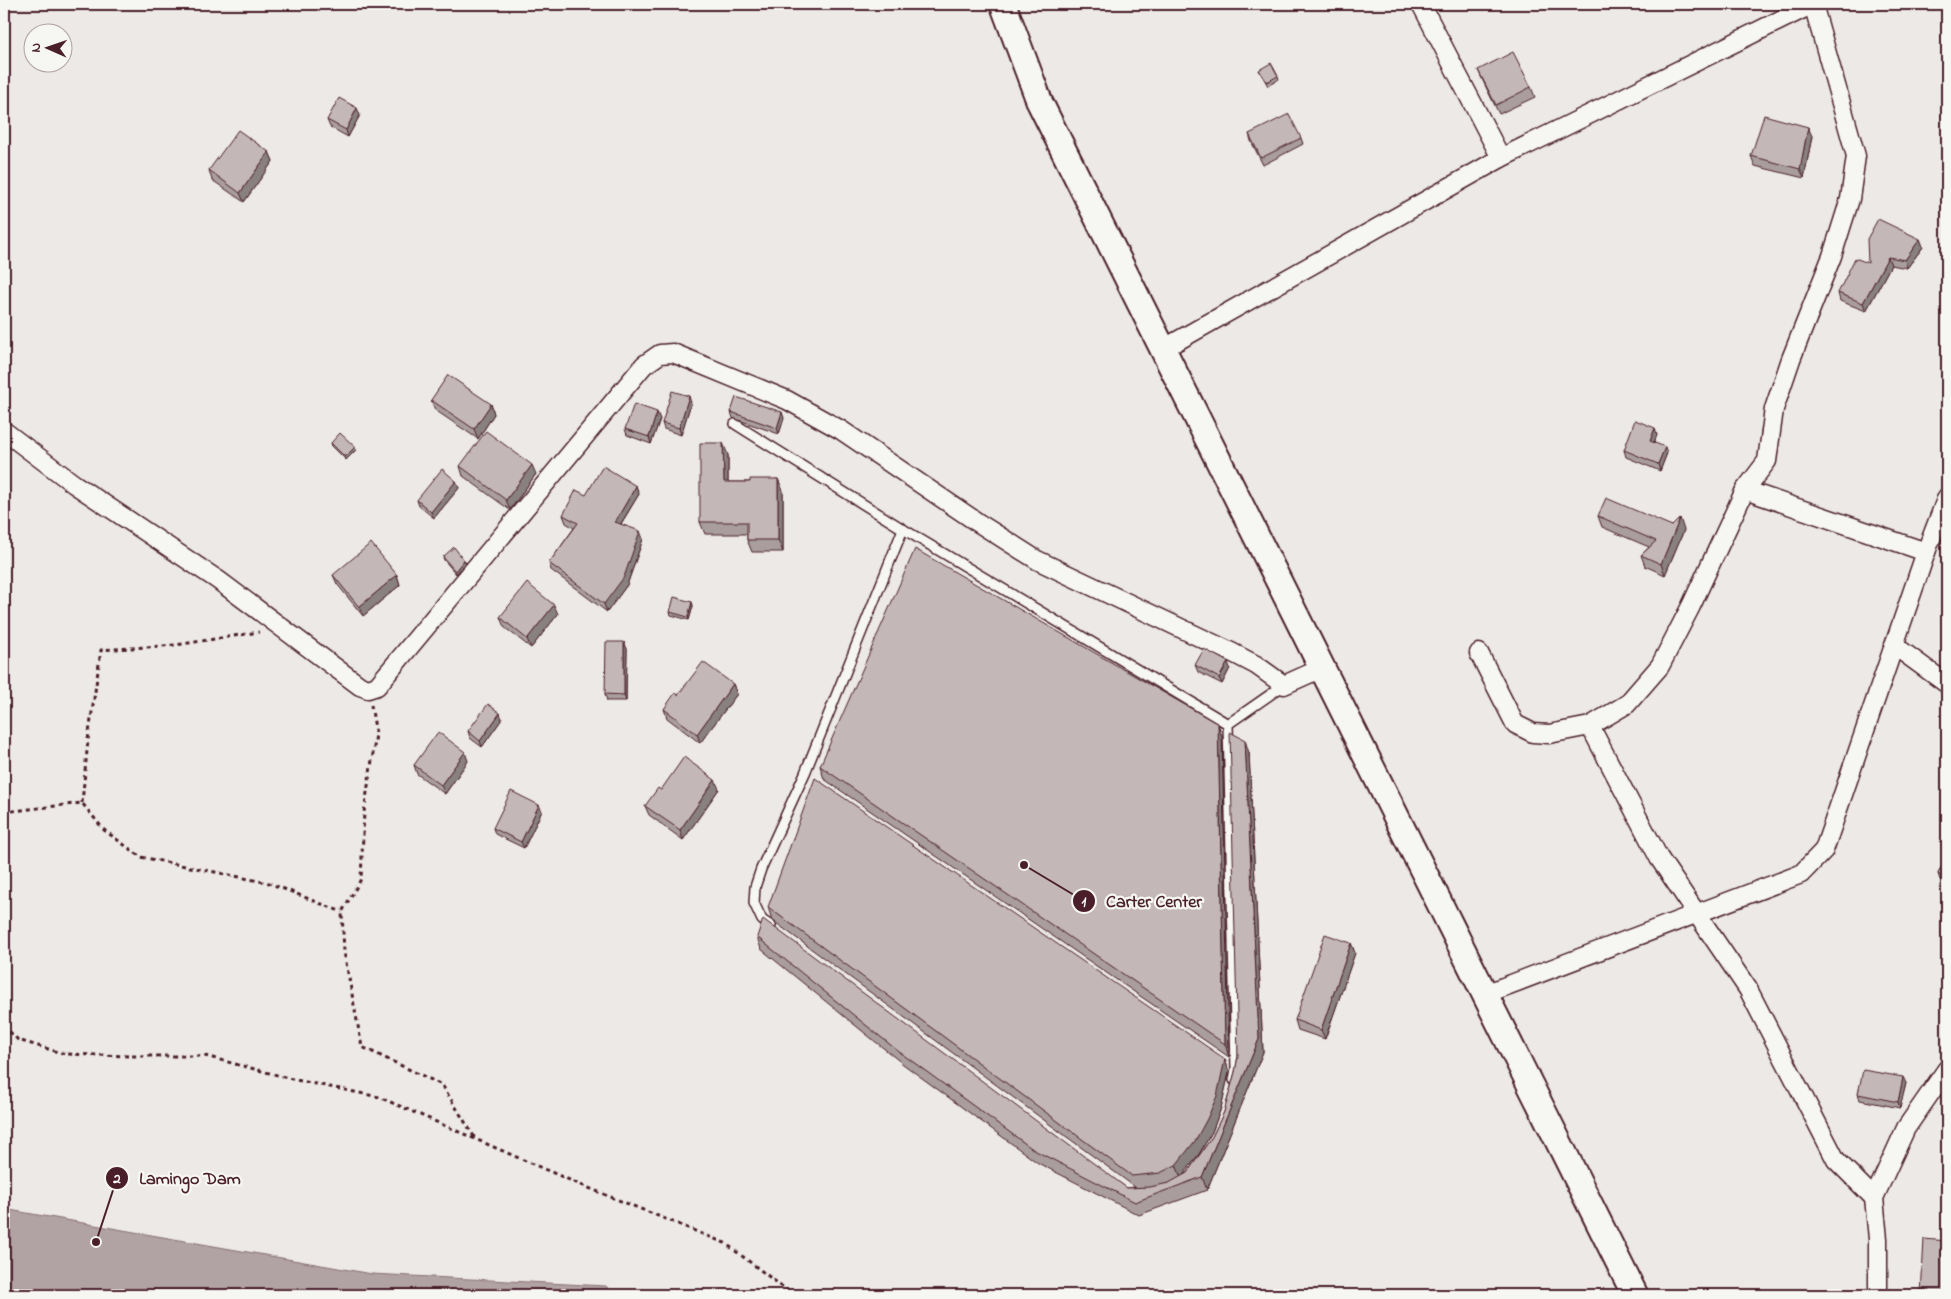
<svg xmlns="http://www.w3.org/2000/svg" width="1951" height="1299" font-family="'Indie Flower',sans-serif">
<rect width="100%" height="100%" fill="#ece9e6"/>
<filter id="ink" filterUnits="userSpaceOnUse"><feTurbulence type="fractalNoise" baseFrequency=".02" numOctaves="2"/><feDisplacementMap in="SourceGraphic" scale="10" xChannelSelector="R" yChannelSelector="G"/><feConvolveMatrix kernelMatrix="1 2 1 2 8 2 1 2 1" color-interpolation-filters="sRGB"/></filter>
<g filter="url(#ink)">
<path fill="#b1a2a3" stroke="#886e73" d="M4,1209L372,1274L606,1286L614,1295H4Z"/>
<g fill="none" stroke-linecap="round" stroke-linejoin="round">
<defs>
<g id="service">
<path d="M735,424L903,529L1228,724"/>
<path d="M771,926L762,920L754,903L755,887L761,869L805,773L903,529"/>
<path d="M1234,1080L1236,1069L1228,724L1284,685"/>
</g>
<g id="minor">
<path d="M1421,4L1501,158"/>
<path d="M1163,349L1501,158L1813,4"/>
<path d="M4,431L74,484L218,580L360,686L368,689L377,686L644,365L660,354L673,353L787,400L841,430L977,522L1037,560L1233,653L1256,665L1284,685L1322,668"/>
<path d="M1926,552L1947,497"/>
<path d="M1895,646L1947,684"/>
<path d="M1479,653L1515,724L1533,733L1549,734L1590,726L1627,704L1660,666L1691,606L1745,490L1767,461L1774,409L1791,359L1832,256L1850,199L1856,156L1813,4"/>
<path d="M1590,726L1659,858L1748,989L1836,1160L1874,1198"/>
<path d="M1485,994L1801,874L1824,850L1926,552L1745,490"/>
<path d="M1878,1295V1239L1874,1198L1906,1128L1947,1069"/>
</g>
<path id="secondary" d="M1003,4L1040,103L1635,1295"/>
</defs>
<use href="#service" stroke="#4a1f2b" stroke-width="12"/>
<use href="#minor" stroke="#4a1f2b" stroke-width="21"/>
<use href="#secondary" stroke="#4a1f2b" stroke-width="29"/>
<g stroke="#4a1f2b" stroke-width="3" stroke-dasharray="4 4" stroke-linecap="butt">
<path d="M371,705L376,734L364,812L361,879L342,912L344,952L362,1047L442,1085L475,1138"/>
<path d="M82,803L88,740L101,650L176,645L259,632"/>
<path d="M4,812L82,803L104,830L141,857L269,883L342,912"/>
<path d="M4,1026L18,1040L65,1054L130,1056H205L296,1080L379,1097L574,1182L725,1243L793,1295"/>
</g>
<use href="#service" stroke="#f6f6f2" stroke-width="9"/>
<use href="#minor" stroke="#f6f6f2" stroke-width="18"/>
<use href="#secondary" stroke="#f6f6f2" stroke-width="25"/>
</g>
<g fill="#a99d9d" stroke="#4a1f2b">
<path d="M1259,70L1278,76L1279,79L1268,86Z"/>
<path d="M1478,70L1531,87L1535,97L1499,114L1482,79Z"/>
<path d="M360,115L348,137L330,127L327,120Z"/>
<path d="M1249,134L1301,138L1303,144L1263,165L1251,141Z"/>
<path d="M1812,136L1804,178L1755,166L1751,156Z"/>
<path d="M269,152L273,161L244,202L212,180L209,170Z"/>
<path d="M1920,239L1923,247L1907,268L1891,265L1866,311L1840,301L1838,293L1868,263Z"/>
<path d="M431,400L491,404L494,414L478,439L435,410Z"/>
<path d="M691,403L681,435L664,429L662,423Z"/>
<path d="M731,412L784,418L779,434L733,418Z"/>
<path d="M660,419L651,444L627,435L625,429Z"/>
<path d="M1657,435L1654,443L1667,453L1660,471L1626,457L1624,450Z"/>
<path d="M331,443L355,447L356,450L346,460L332,446Z"/>
<path d="M728,455V482H750L778,479L783,491V552H752L747,540V534H705L700,522Z"/>
<path d="M460,466L536,474L510,510L463,476Z"/>
<path d="M456,481L459,488L434,518L419,506L417,500Z"/>
<path d="M636,486L639,494L621,524L643,539L627,585L607,612L551,570L549,563L574,528L566,523L563,515L586,495Z"/>
<path d="M1598,516L1672,526L1684,530L1665,575L1645,566L1641,555L1649,547L1602,527Z"/>
<path d="M443,557L466,563L456,574L444,560Z"/>
<path d="M333,575H397L400,585L363,616L337,584Z"/>
<path d="M692,602L693,606L689,620L671,615L670,612Z"/>
<path d="M558,614L531,648L504,627L500,617Z"/>
<path d="M624,642L627,649L626,701H607L605,694Z"/>
<path d="M1195,665L1230,668L1222,684L1198,672Z"/>
<path d="M733,684L737,694L700,743L667,718L664,709L678,695Z"/>
<path d="M502,719L482,747L470,738L468,731Z"/>
<path d="M1218,724L1222,737L1229,1057L824,779L820,766Z"/>
<path d="M1249,753L1263,1052L1207,1190L1139,1215L1038,1163L903,1064L761,949L757,937L1127,1188L1135,1187L772,920L768,907L1225,1059L1229,1072L1221,1108L1212,1132L1199,1154L1183,1175L1187,1173L1212,1137L1224,1112L1235,1072L1238,1056Z"/>
<path d="M468,761L445,794L417,774L414,765Z"/>
<path d="M719,789L683,840L649,815L645,806L661,790Z"/>
<path d="M542,811L524,848L495,834L493,828Z"/>
<path d="M1947,856V885L1940,880L1938,874Z"/>
<path d="M1351,943L1355,953L1325,1039L1298,1030L1295,1020Z"/>
<path d="M1906,1083L1900,1108L1860,1100L1858,1094Z"/>
</g>
<g fill="#898080" stroke="#4a1f2b">
<path d="M357,108L360,115L348,137L346,130Z"/>
<path d="M1808,127L1812,136L1804,178L1800,169Z"/>
<path d="M269,152L273,161L244,202L240,193Z"/>
<path d="M1920,239L1923,247L1907,268L1905,260Z"/>
<path d="M1888,257L1891,265L1866,311L1863,303Z"/>
<path d="M689,396L691,403L681,435L679,428Z"/>
<path d="M491,404L494,414L478,439L474,429Z"/>
<path d="M657,412L660,419L651,444L649,437Z"/>
<path d="M782,412L784,418L779,434L777,428Z"/>
<path d="M1655,428L1657,435L1652,447L1650,441Z"/>
<path d="M723,443L728,455V495L724,482Z"/>
<path d="M355,447L356,450L346,460L345,457Z"/>
<path d="M1665,447L1667,453L1660,471L1658,464Z"/>
<path d="M532,465L536,474L510,510L506,500Z"/>
<path d="M778,479L783,491V552L778,540Z"/>
<path d="M456,481L459,488L434,518L431,512Z"/>
<path d="M636,486L639,494L617,530L615,522Z"/>
<path d="M1680,518L1684,530L1665,575L1661,564Z"/>
<path d="M640,531L643,539L627,585L607,612L604,604Z"/>
<path d="M464,560L466,563L456,574L455,571Z"/>
<path d="M397,575L400,585L363,616L359,607Z"/>
<path d="M692,602L693,606L689,620L688,617Z"/>
<path d="M554,605L558,614L531,648L527,639Z"/>
<path d="M624,642L627,649L626,701L624,695Z"/>
<path d="M1228,662L1230,668L1222,684L1219,678Z"/>
<path d="M733,684L737,694L700,743L697,734Z"/>
<path d="M500,713L502,719L482,747L480,741Z"/>
<path d="M1218,724L1222,737L1229,1057L1225,1044Z"/>
<path d="M1245,740L1249,753L1263,1052L1207,1190L1202,1177L1259,1039Z"/>
<path d="M465,752L468,761L445,794L441,785Z"/>
<path d="M715,780L719,789L683,840L680,830Z"/>
<path d="M539,805L542,811L524,848L521,842Z"/>
<path d="M1351,943L1355,953L1325,1039L1321,1030Z"/>
<path d="M1225,1059L1229,1072L1221,1108L1212,1132L1199,1154L1181,1178L1176,1165Z"/>
<path d="M1903,1077L1906,1083L1900,1108L1898,1102Z"/>
<path d="M1947,1241V1295H1945Z"/>
</g>
<g fill="#c4b7b7" stroke="#4a1f2b">
<path d="M1513,52L1531,87L1496,105L1478,70Z"/>
<path d="M1271,63L1278,76L1267,82L1259,70Z"/>
<path d="M339,98L357,108L346,130L327,120Z"/>
<path d="M1289,114L1301,138L1261,158L1249,134Z"/>
<path d="M1764,115L1808,127L1800,169L1751,156Z"/>
<path d="M238,130L269,152L240,193L209,170Z"/>
<path d="M1878,219L1920,239L1905,260L1888,257L1863,303L1838,293L1855,258L1868,263L1867,239Z"/>
<path d="M448,375L491,404L474,429L431,400Z"/>
<path d="M672,391L689,396L679,428L662,423Z"/>
<path d="M736,397L782,412L777,428L731,412Z"/>
<path d="M634,404L657,412L649,437L625,429Z"/>
<path d="M1635,420L1655,428L1650,441L1665,447L1658,464L1624,450Z"/>
<path d="M486,431L532,465L506,500L460,466Z"/>
<path d="M340,433L355,447L345,457L331,443Z"/>
<path d="M700,443H723L724,482H750V479H778V540H747V522H700Z"/>
<path d="M603,466L636,486L615,522L640,531L624,577L604,604L549,563L578,523L563,515L576,490L586,495Z"/>
<path d="M442,469L456,481L431,512L417,500Z"/>
<path d="M1606,498L1672,526L1680,518L1661,564L1641,555L1656,541L1598,516Z"/>
<path d="M371,543L397,575L359,607L333,575Z"/>
<path d="M454,547L464,560L455,571L443,557Z"/>
<path d="M915,549L1218,724L1225,1044L820,766Z"/>
<path d="M527,583L554,605L527,639L500,617Z"/>
<path d="M674,597L692,602L688,617L670,612Z"/>
<path d="M606,642H624V695L605,694Z"/>
<path d="M1204,649L1228,662L1219,678L1195,665Z"/>
<path d="M703,662L733,684L697,734L664,709L675,693L678,695Z"/>
<path d="M488,704L500,713L480,741L468,731Z"/>
<path d="M438,732L465,752L441,785L414,765Z"/>
<path d="M1230,732L1245,740L1259,1039L1202,1177L1135,1202L1034,1150L898,1051L757,937L763,919L1127,1188L1150,1187L1169,1183L1187,1173L1212,1137L1224,1112L1235,1072L1238,1056Z"/>
<path d="M684,757L715,780L680,830L645,806L658,788L661,790Z"/>
<path d="M815,778L1225,1059L1217,1096L1207,1119L1195,1141L1176,1165L1160,1173L1132,1176L768,907Z"/>
<path d="M511,791L539,805L521,842L493,828Z"/>
<path d="M1947,856V880L1938,874Z"/>
<path d="M1325,934L1351,943L1321,1030L1295,1020Z"/>
<path d="M1863,1070L1903,1077L1898,1102L1858,1094Z"/>
<path d="M1924,1239L1947,1241L1945,1295H1921Z"/>
</g>
</g>
<path fill="none" stroke="#4a1f2b" stroke-width="2" d="M1024 865L1084 901M96 1242L117 1178"/>
<g fill="#4a1f2b" stroke="#f6f6f2" stroke-width="2">
<circle cx="1024" cy="865" r="5"/>
<circle cx="96" cy="1242" r="5"/>
<circle cx="1084" cy="901" r="12"/>
<circle cx="117" cy="1178" r="12"/>
</g>
<g font-size="15" text-anchor="middle" font-weight="bold" fill="#fff">
<text x="1084" y="906">1</text>
<text x="117" y="1183">2</text>
</g>
<g font-size="18" text-anchor="middle" font-weight="bold" fill="#4a1f2b" stroke="#f6f6f2" stroke-width="4.5" stroke-linejoin="round" paint-order="stroke">
<text x="1154" y="907">Carter Center</text>
<text x="190" y="1184">Lamingo Dam</text>
</g>
<rect width="1951" height="1299" fill="none" stroke="#f6f6f2" stroke-width="20"/>
<rect x="10" y="10" width="1931" height="1279" fill="none" stroke="#4a1f2b" stroke-width="2" filter="url(#ink)"/>
<g transform="translate(48 48) rotate(272)"><circle r="24" fill="#f6f6f2" stroke="#b1a0a2"/>
<path d="M0-4L9 19L0 12L-9 19Z" fill="#4a1f2b"/>
<text y="-8" font-size="14" font-weight="bold" text-anchor="middle" fill="#4a1f2b">N</text>
</g>
</svg>
